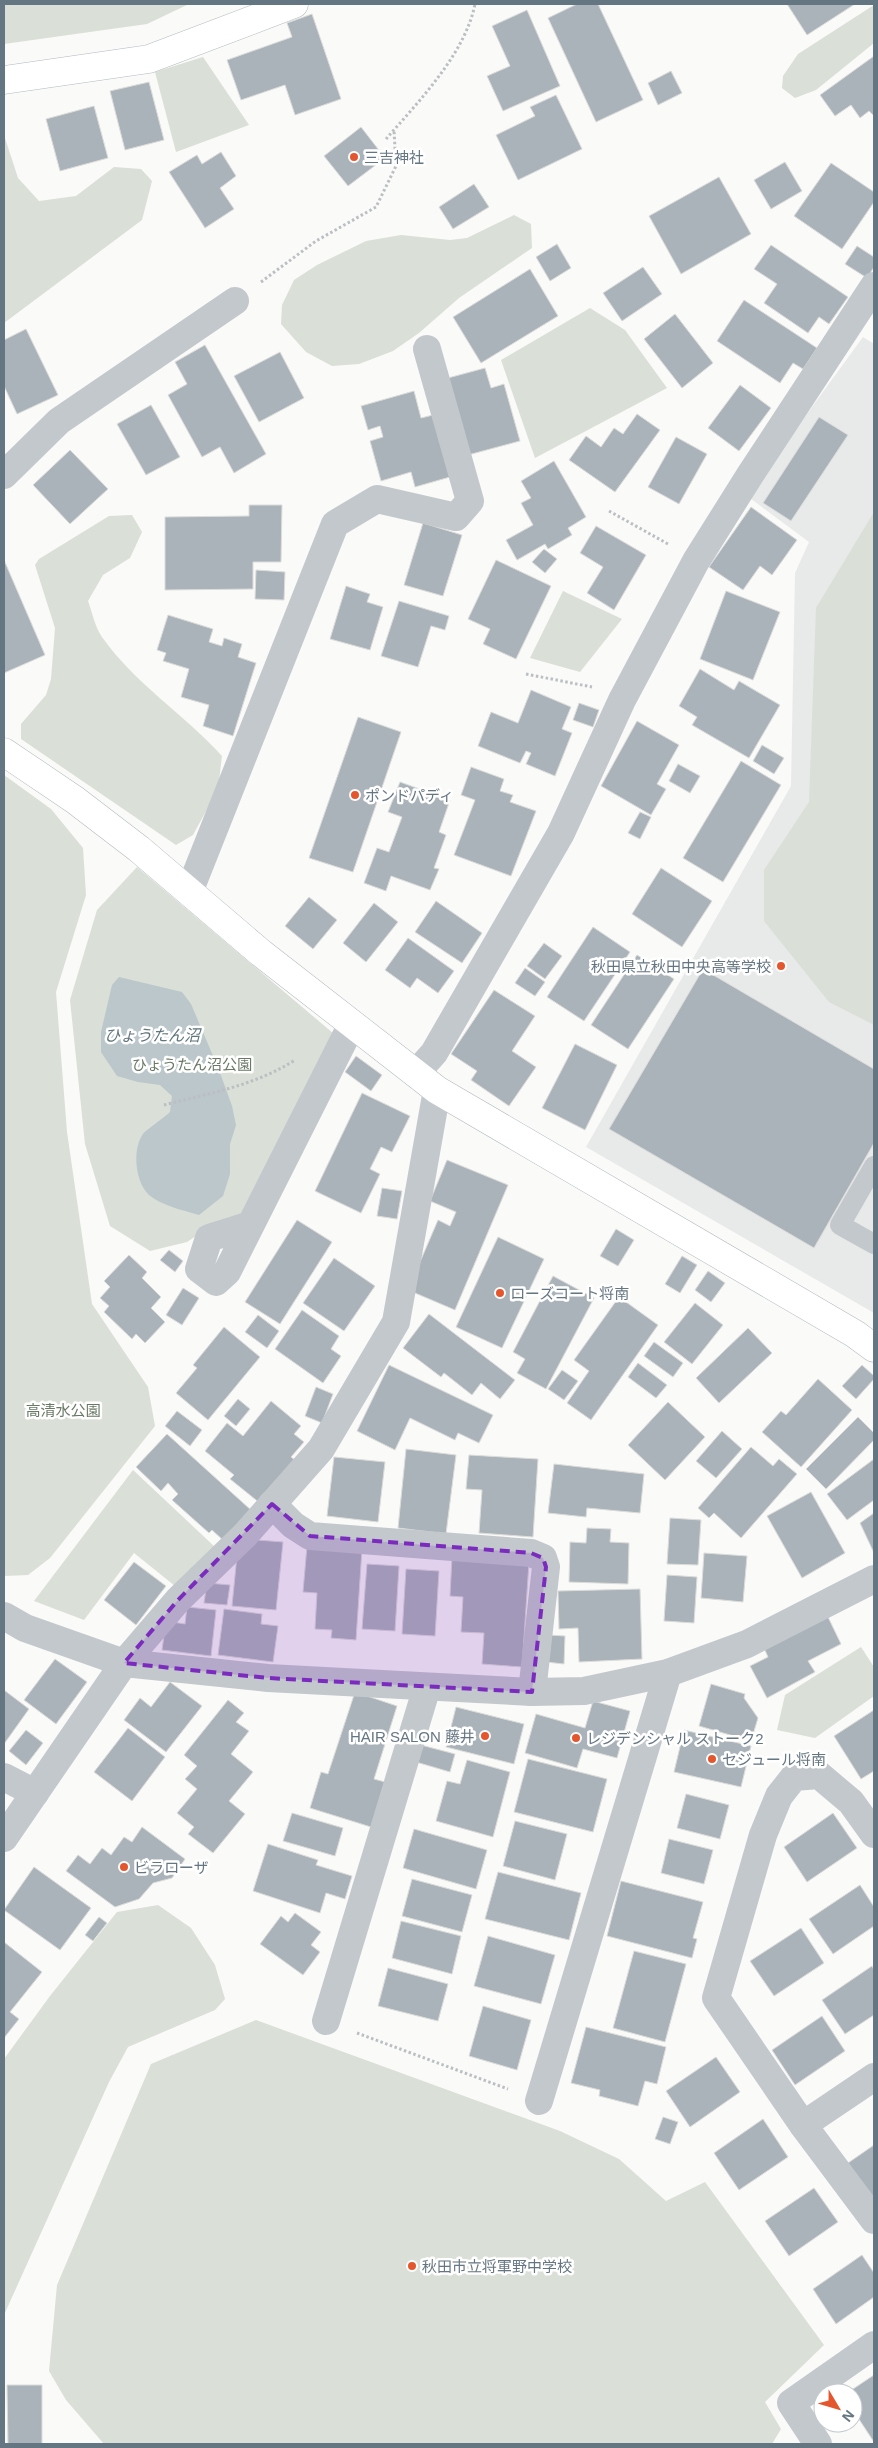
<svg xmlns="http://www.w3.org/2000/svg" width="878" height="2448" font-family="Arial,'Noto Sans JP',sans-serif">
<rect width="100%" height="100%" fill="#fafaf8"/>
<path fill="#e8e9e9" d="M863,337L874,344V1313L586,1147L791,786L795,573L809,542L747,496Z"/>
<g fill="#dadfd7">
<path d="M4,4H189L147,24L4,44Z"/>
<path d="M874,5V43L816,90L795,98L782,88L783,76L798,54Z"/>
<path d="M203,57L249,125L176,152L155,72Z"/>
<path d="M4,135L18,178L39,201L76,196L114,167L141,169L152,181L142,220L4,323Z"/>
<path d="M514,215L531,224L532,248L459,298L419,333L393,351L359,364L332,366L306,352L281,324L282,305L294,280L317,265L366,241L401,235L450,240L467,238Z"/>
<path d="M590,308L625,330L667,388L535,458L501,360Z"/>
<path d="M874,512V1025L829,1002L764,921V870L809,802L816,608Z"/>
<path d="M132,515L142,532L130,558L103,575L88,601C92,612 95,627 102,637C135,684 184,714 222,756L218,789L193,835L176,845L21,739V724L46,695L51,679L55,628L35,565L39,559L109,516Z"/>
<path d="M563,591L622,619L580,672L530,658Z"/>
<path d="M4,775L51,809L83,848L86,895L56,992L67,1132L92,1304L148,1387L155,1426L50,1558L28,1575L4,1576Z"/>
<path d="M137,867L334,1034L250,1215L211,1226L187,1242L150,1251L110,1226L85,1144L70,1000L97,910Z"/>
<path d="M133,1470L216,1548L180,1590L134,1553L84,1620L34,1601Z"/>
<path d="M861,1647L874,1667V1696L815,1738L777,1730L785,1695Z"/>
<path d="M158,1905L191,1928L215,1965L225,1999L215,2010L128,2047L109,2082L4,2315V2059L50,1996L117,1912Z"/>
<path d="M256,2020L560,2131L619,2159L666,2201L705,2182L824,2345L765,2402L781,2429L772,2444H104L66,2400L49,2371L57,2285L151,2064Z"/>
</g>
<path fill="#bbc7cb" d="M119,977L182,992L191,1004L219,1070L232,1106L236,1125L230,1144V1174L223,1196L199,1215C183,1210 162,1206 149,1195C135,1182 132,1149 143,1134C147,1129 164,1118 170,1112L172,1096L160,1085L138,1082L117,1076L101,1052V1032L112,985Z"/>
<g fill="#aab3b9" stroke="#dcdcda">
<path d="M577,4H598L643,100L596,122L548,18Z"/>
<path d="M787,4H855L807,35Z"/>
<path d="M527,10L560,86L503,111L487,76L510,66L492,26Z"/>
<path d="M312,14L341,99L295,115L285,85L241,100L227,60L292,37L287,23Z"/>
<path d="M874,56V116L869,111L860,118L851,105L835,116L820,95Z"/>
<path d="M671,71L682,93L658,105L648,83Z"/>
<path d="M149,82L164,140L125,150L110,91Z"/>
<path d="M556,95L582,149L518,180L496,135L535,116L530,107Z"/>
<path d="M94,106L108,158L60,171L46,119Z"/>
<path d="M361,127L385,158L348,186L324,156Z"/>
<path d="M221,152L236,176L220,188L234,209L205,228L169,172L197,155L202,164Z"/>
<path d="M785,162L802,191L771,209L754,180Z"/>
<path d="M831,163L874,192V202L842,249L794,216Z"/>
<path d="M719,177L751,234L681,274L649,216Z"/>
<path d="M474,184L489,207L453,229L439,207Z"/>
<path d="M557,244L571,268L550,281L536,257Z"/>
<path d="M771,245L848,297L829,324L819,317L808,333L764,303L777,284L754,269Z"/>
<path d="M857,246L874,257V267L867,278L845,264Z"/>
<path d="M643,267L662,294L622,321L603,293Z"/>
<path d="M530,269L558,316L481,363L453,317Z"/>
<path d="M744,300L817,348L803,369L793,363L780,383L717,341Z"/>
<path d="M675,314L713,363L682,388L644,339Z"/>
<path d="M26,329L58,395L17,414L4,386V340Z"/>
<path d="M205,345L266,454L234,473L220,447L202,457L168,395L187,384L175,362Z"/>
<path d="M280,352L304,398L259,422L234,376Z"/>
<path d="M485,368L491,388L504,384L520,441L468,455L448,378Z"/>
<path d="M740,385L771,408L739,451L708,428Z"/>
<path d="M414,391L421,418L433,415L450,477L415,487L411,472L381,481L370,441L383,437L380,426L368,430L361,406Z"/>
<path d="M151,405L180,457L146,475L117,424Z"/>
<path d="M637,414L660,430L615,492L569,460L586,436L601,447L614,428L623,434Z"/>
<path d="M819,417L848,435L791,521L763,503Z"/>
<path d="M676,437L707,454L679,504L648,487Z"/>
<path d="M70,450L108,489L70,524L33,485Z"/>
<path d="M554,461L586,517L568,528L572,535L548,549L545,544L517,560L506,540L533,525L521,503L531,498L521,481Z"/>
<path d="M249,505H282L281,562H253V589L165,590V517L249,516Z"/>
<path d="M751,507L797,540L772,575L760,566L743,590L709,567Z"/>
<path d="M423,523L462,535L443,596L404,585Z"/>
<path d="M596,526L646,555L614,610L587,593L603,567L580,553Z"/>
<path d="M544,549L557,559L545,573L532,562Z"/>
<path d="M4,560L45,655L4,673Z"/>
<path d="M496,560L551,586L516,659L483,644L490,629L468,619Z"/>
<path d="M256,570L285,572L284,600L255,599Z"/>
<path d="M346,586L370,594L367,602L383,607L370,650L330,639Z"/>
<path d="M726,591L780,612L753,680L700,659Z"/>
<path d="M399,601L449,616L445,630L431,626L418,667L381,656Z"/>
<path d="M168,615L213,629L209,642L222,646L224,638L242,644L238,657L256,663L233,736L203,726L209,705L181,697L189,669L163,661L166,653L157,650Z"/>
<path d="M700,669L734,690L739,681L780,705L749,758L692,725L697,717L679,706Z"/>
<path d="M531,690L571,707L562,729L572,733L555,776L526,764L531,753L526,751L520,763L478,746L491,712L518,723Z"/>
<path d="M579,703L599,710L593,727L573,720Z"/>
<path d="M358,717L401,732L353,872L309,858Z"/>
<path d="M637,721L679,745L657,784L666,789L651,815L601,786Z"/>
<path d="M762,745L784,758L774,774L753,761Z"/>
<path d="M741,761L781,785L723,882L683,858Z"/>
<path d="M678,764L700,776L690,793L669,781Z"/>
<path d="M471,767L504,779L500,791L513,795L510,802L536,811L511,876L454,855L475,800L461,795Z"/>
<path d="M400,782L450,800L439,832L446,835L434,868L439,869L430,890L391,876L386,891L364,883L377,848L389,852L402,817L388,812Z"/>
<path d="M640,812L651,817L640,839L628,833Z"/>
<path d="M661,868L712,901L682,947L632,914Z"/>
<path d="M309,897L337,920L313,949L285,926Z"/>
<path d="M436,901L482,933L462,963L415,932Z"/>
<path d="M374,903L398,922L366,962L343,943Z"/>
<path d="M593,927L630,952L584,1021L547,997Z"/>
<path d="M408,938L454,971L438,993L417,978L410,988L385,970Z"/>
<path d="M544,943L562,956L545,979L527,966Z"/>
<path d="M637,955L674,979L628,1049L591,1025Z"/>
<path d="M525,968L545,982L535,996L515,983Z"/>
<path d="M703,969L874,1069V1143L814,1248L609,1129Z"/>
<path d="M494,990L535,1016L512,1051L536,1067L509,1106L471,1080L477,1071L451,1054Z"/>
<path d="M575,1044L617,1065L585,1130L542,1108Z"/>
<path d="M356,1056L382,1075L371,1091L345,1072Z"/>
<path d="M362,1093L410,1116L392,1152L381,1147L370,1169L380,1174L361,1213L315,1191Z"/>
<path d="M447,1160L508,1185L455,1310L408,1290L438,1220L450,1226L456,1212L430,1201Z"/>
<path d="M382,1188L402,1191L397,1219L377,1216Z"/>
<path d="M297,1220L332,1242L280,1324L245,1302Z"/>
<path d="M616,1229L634,1240L618,1266L600,1256Z"/>
<path d="M498,1237L544,1259L502,1348L456,1327Z"/>
<path d="M169,1250L183,1261L175,1272L160,1260Z"/>
<path d="M129,1255L147,1272L142,1278L161,1297L151,1308L165,1322L145,1343L136,1334L132,1339L104,1312L109,1306L100,1298L110,1287L104,1281Z"/>
<path d="M682,1256L697,1265L680,1293L665,1284Z"/>
<path d="M334,1258L375,1286L344,1331L303,1303Z"/>
<path d="M708,1271L725,1283L711,1302L695,1290Z"/>
<path d="M553,1276L594,1298L546,1389L517,1373L525,1359L513,1352Z"/>
<path d="M183,1288L199,1298L182,1325L166,1315Z"/>
<path d="M619,1297L658,1325L591,1420L567,1403L589,1371L574,1360Z"/>
<path d="M695,1303L723,1325L692,1364L664,1342Z"/>
<path d="M302,1310L339,1336L331,1349L341,1356L323,1383L275,1349Z"/>
<path d="M429,1314L515,1380L500,1399L481,1383L472,1395L444,1373L441,1377L403,1348Z"/>
<path d="M258,1315L279,1331L267,1348L245,1332Z"/>
<path d="M224,1327L260,1357L208,1420L176,1393L197,1368L193,1365Z"/>
<path d="M748,1328L772,1353L719,1403L696,1378Z"/>
<path d="M654,1342L683,1363L673,1377L644,1356Z"/>
<path d="M638,1363L667,1385L656,1398L628,1377Z"/>
<path d="M389,1365L493,1415L479,1443L458,1433L455,1440L410,1418L395,1450L357,1431Z"/>
<path d="M862,1365L874,1376V1379L856,1399L842,1386Z"/>
<path d="M562,1370L578,1381L564,1400L548,1389Z"/>
<path d="M818,1379L852,1410L801,1467L762,1432L781,1411L786,1415Z"/>
<path d="M316,1387L333,1394L322,1423L305,1416Z"/>
<path d="M238,1399L250,1409L236,1426L224,1416Z"/>
<path d="M271,1401L301,1426L294,1434L304,1442L291,1457L296,1461L261,1504L230,1479L234,1475L205,1451L227,1423L243,1436Z"/>
<path d="M668,1402L705,1437L665,1480L628,1445Z"/>
<path d="M177,1411L202,1430L190,1446L165,1426Z"/>
<path d="M858,1417L874,1433V1440L826,1489L806,1469Z"/>
<path d="M722,1431L742,1449L716,1478L696,1461Z"/>
<path d="M167,1434L252,1511L224,1541L212,1530L209,1533L172,1500L178,1494L168,1483L161,1491L136,1467Z"/>
<path d="M751,1447L773,1466L779,1459L797,1474L741,1538L714,1513L709,1518L698,1508Z"/>
<path d="M406,1449L456,1455L446,1534L398,1528Z"/>
<path d="M469,1455L538,1459L533,1537L479,1533L482,1490L466,1489Z"/>
<path d="M334,1457L385,1462L378,1522L327,1516Z"/>
<path d="M874,1459V1500L847,1520L827,1494Z"/>
<path d="M554,1464L644,1474L640,1513L587,1508L586,1517L548,1513Z"/>
<path d="M811,1492L845,1553L802,1578L767,1516Z"/>
<path d="M874,1513V1553L860,1523Z"/>
<path d="M670,1518L701,1520L698,1565L667,1564Z"/>
<path d="M587,1528L611,1529L610,1542L629,1543L628,1584L569,1582L570,1542L586,1543Z"/>
<path d="M257,1540L283,1542L276,1610L232,1606L237,1556Z"/>
<path d="M307,1546L362,1549L356,1640L331,1638L332,1630L315,1629L317,1593L303,1592Z"/>
<path d="M704,1553L747,1556L743,1602L701,1598Z"/>
<path d="M452,1557L529,1562L522,1667L482,1664L484,1633L461,1632L463,1597L450,1596Z"/>
<path d="M134,1562L166,1586L136,1625L104,1600Z"/>
<path d="M367,1564L399,1566L395,1631L362,1629Z"/>
<path d="M406,1569L439,1571L435,1636L402,1634Z"/>
<path d="M667,1575L697,1577L694,1623L664,1621Z"/>
<path d="M207,1583L230,1585L227,1605L204,1603Z"/>
<path d="M640,1589L642,1659L579,1662L578,1628L559,1629L558,1591Z"/>
<path d="M187,1607L216,1610L211,1656L162,1650L166,1621L185,1624Z"/>
<path d="M224,1609L262,1614L261,1624L278,1626L273,1662L218,1655Z"/>
<path d="M827,1615L841,1644L808,1661L815,1672L767,1698L750,1666L768,1657L764,1648Z"/>
<path d="M548,1635L565,1636L564,1664L546,1662Z"/>
<path d="M55,1659L87,1682L56,1724L24,1700Z"/>
<path d="M170,1682L202,1706L166,1752L124,1720L140,1698L151,1707Z"/>
<path d="M711,1684L745,1694L744,1698L758,1718L751,1741L699,1726Z"/>
<path d="M4,1690L29,1709L4,1744Z"/>
<path d="M355,1692L397,1706L374,1779L385,1782L371,1827L310,1808L321,1772L328,1774Z"/>
<path d="M228,1700L244,1713L236,1722L249,1731L231,1754L253,1772L229,1801L245,1814L213,1853L188,1834L194,1827L177,1813L197,1789L185,1779L197,1766L184,1755Z"/>
<path d="M593,1701L630,1711L617,1758L583,1749L577,1768L525,1753L536,1714L585,1728Z"/>
<path d="M456,1707L524,1724L514,1764L446,1747Z"/>
<path d="M874,1710V1771L861,1779L834,1736Z"/>
<path d="M128,1728L165,1757L132,1801L94,1772Z"/>
<path d="M26,1730L43,1743L26,1765L9,1751Z"/>
<path d="M684,1730L751,1746L741,1787L674,1772Z"/>
<path d="M421,1745L455,1754L450,1772L416,1762Z"/>
<path d="M528,1759L607,1779L593,1832L514,1812Z"/>
<path d="M467,1760L510,1772L493,1837L436,1821L447,1781L460,1784Z"/>
<path d="M686,1794L729,1805L720,1839L677,1828Z"/>
<path d="M292,1813L343,1828L335,1856L283,1841Z"/>
<path d="M833,1813L857,1848L807,1882L784,1847Z"/>
<path d="M515,1821L567,1834L555,1880L503,1866Z"/>
<path d="M142,1827L185,1859L172,1878L153,1883L139,1899L115,1907L66,1871L78,1855L90,1864L102,1848L111,1855L124,1837L132,1842Z"/>
<path d="M414,1829L487,1850L476,1889L403,1868Z"/>
<path d="M669,1839L713,1850L704,1884L661,1873Z"/>
<path d="M268,1844L318,1860L316,1865L352,1876L345,1899L326,1893L320,1913L253,1891Z"/>
<path d="M34,1867L91,1908L60,1950L4,1910Z"/>
<path d="M498,1872L581,1893L569,1940L485,1919Z"/>
<path d="M412,1879L472,1895L462,1932L402,1916Z"/>
<path d="M621,1881L703,1902L693,1938L697,1939L692,1958L607,1936Z"/>
<path d="M860,1885L874,1907V1926L833,1954L809,1919Z"/>
<path d="M295,1913L321,1932L311,1945L320,1952L303,1975L260,1944L281,1916L288,1922Z"/>
<path d="M99,1917L107,1923L93,1941L85,1935Z"/>
<path d="M401,1921L461,1936L452,1974L392,1958Z"/>
<path d="M801,1928L824,1963L774,1996L750,1961Z"/>
<path d="M488,1936L555,1955L541,2004L474,1986Z"/>
<path d="M4,1942L42,1972L10,2012L19,2019L4,2038Z"/>
<path d="M634,1951L686,1964L665,2042L613,2028Z"/>
<path d="M872,1966L874,1970V2015L845,2034L822,2000Z"/>
<path d="M388,1968L448,1984L438,2021L378,2006Z"/>
<path d="M483,2006L531,2020L517,2070L469,2056Z"/>
<path d="M822,2016L845,2051L795,2085L772,2050Z"/>
<path d="M586,2027L666,2047L657,2084L645,2081L638,2106L599,2096L600,2090L571,2083Z"/>
<path d="M716,2057L740,2092L690,2127L666,2091Z"/>
<path d="M663,2117L678,2122L670,2144L655,2139Z"/>
<path d="M763,2119L788,2157L739,2190L714,2153Z"/>
<path d="M874,2145V2197L871,2199L848,2163Z"/>
<path d="M814,2188L838,2222L789,2256L765,2221Z"/>
<path d="M862,2255L874,2273V2297L836,2324L813,2289Z"/>
<path d="M874,2375V2442L853,2410V2393H847Z"/>
<path d="M7,2385H42V2444H8Z"/>
</g>
<g fill="none" stroke-linecap="round" stroke-linejoin="round">
<defs>
<g id="secondary">
<path d="M4,80L149,59L294,4"/>
<path d="M4,752L75,800L139,849L261,953L437,1090L855,1334L874,1348"/>
</g>
</defs>
<use href="#secondary" stroke="#b3babf" stroke-width="29"/>
<g stroke="#bbbfc2" stroke-width="3" stroke-dasharray="2.5 2.5" stroke-linecap="butt">
<path d="M386,139C419,101 465,54 475,4"/>
<path d="M261,282L316,241L376,207L396,166L394,130"/>
<path d="M609,511L668,544"/>
<path d="M526,674L592,687"/>
<path d="M164,1105C208,1094 256,1085 295,1060"/>
<path d="M357,2033L508,2089"/>
</g>
<path stroke="#c3c8cc" stroke-width="20" d="M874,1166L840,1225L874,1244"/>
<g stroke="#c3c8cc" stroke-width="28">
<path d="M4,475L59,421L235,301"/>
<path d="M189,892L335,524L377,499L456,517L470,501L427,349"/>
<path d="M416,1073L434,1053L561,833L622,700L696,561L750,475L874,286"/>
<path d="M250,1225L209,1238L199,1269L216,1282L227,1272L352,1024"/>
<path d="M272,1504L293,1525L310,1536L531,1553L543,1558L546,1567L532,1692"/>
<path d="M4,1616L25,1628L124,1663L268,1678L532,1692L584,1691L668,1673L747,1644L874,1579"/>
<path d="M4,1777L35,1793"/>
<path d="M874,1834L851,1802L819,1775L794,1777L779,1796L763,1835L716,1998L803,2125L874,2220"/>
<path d="M4,1838L124,1663L178,1600L245,1535L321,1449L396,1322L437,1090"/>
<path d="M326,2021L427,1687"/>
<path d="M539,2101L668,1673"/>
<path d="M803,2125L874,2077"/>
<path d="M818,2444L791,2403L874,2345"/>
</g>
<use href="#secondary" stroke="#fff" stroke-width="28"/>
</g>
<path fill="#7b2cbf" fill-opacity="0.2" stroke="#7b2cbf" stroke-width="4" stroke-dasharray="10 6" stroke-linejoin="round" d="M272,1504L310,1536L531,1553L543,1558L546,1567L532,1692L268,1678L124,1663L178,1600Z"/>
<g fill="#e4572e" stroke="#fff" stroke-width="2">
<circle cx="354" cy="157" r="5"/>
<circle cx="355" cy="795" r="5"/>
<circle cx="781" cy="966" r="5"/>
<circle cx="500" cy="1293" r="5"/>
<circle cx="485" cy="1736" r="5"/>
<circle cx="576" cy="1738" r="5"/>
<circle cx="712" cy="1759" r="5"/>
<circle cx="124" cy="1867" r="5"/>
<circle cx="412" cy="2266" r="5"/>
</g>
<g text-anchor="middle" dominant-baseline="central" stroke-width="5" stroke-linejoin="round" paint-order="stroke">
<g font-size="15" fill="#657683" stroke="#fff" text-anchor="start">
<text x="364" y="157">三吉神社</text>
<text x="365" y="795">ポンドパディ</text>
<text x="771" y="966" text-anchor="end">秋田県立秋田中央高等学校</text>
<text x="510" y="1293">ローズコート将南</text>
<text x="475" y="1736" text-anchor="end">HAIR SALON 藤井</text>
<text x="586" y="1738">レジデンシャル ストーク2</text>
<text x="722" y="1759">セジュール将南</text>
<text x="134" y="1867">ビラローザ</text>
<text x="422" y="2266">秋田市立将軍野中学校</text>
</g>
<g font-size="15" fill="#687a64" stroke="#fff">
<text x="192" y="1064">ひょうたん沼公園</text>
<text x="63" y="1410">高清水公園</text>
</g>
<g font-size="16" font-style="italic" fill="#60757c" stroke="#fff">
<text x="152" y="1035">ひょうたん沼</text>
</g>
</g>
<rect width="878" height="2448" fill="none" stroke="#657683" stroke-width="10"/>
<g transform="translate(838 2408) rotate(128)"><circle r="24" fill="#ffffff" stroke="#c1c8cd"/>
<path d="M0-4L9 19L0 12L-9 19Z" fill="#e4572e"/>
<text y="-8" font-size="14" font-weight="bold" text-anchor="middle" fill="#657683">N</text>
</g>
</svg>
